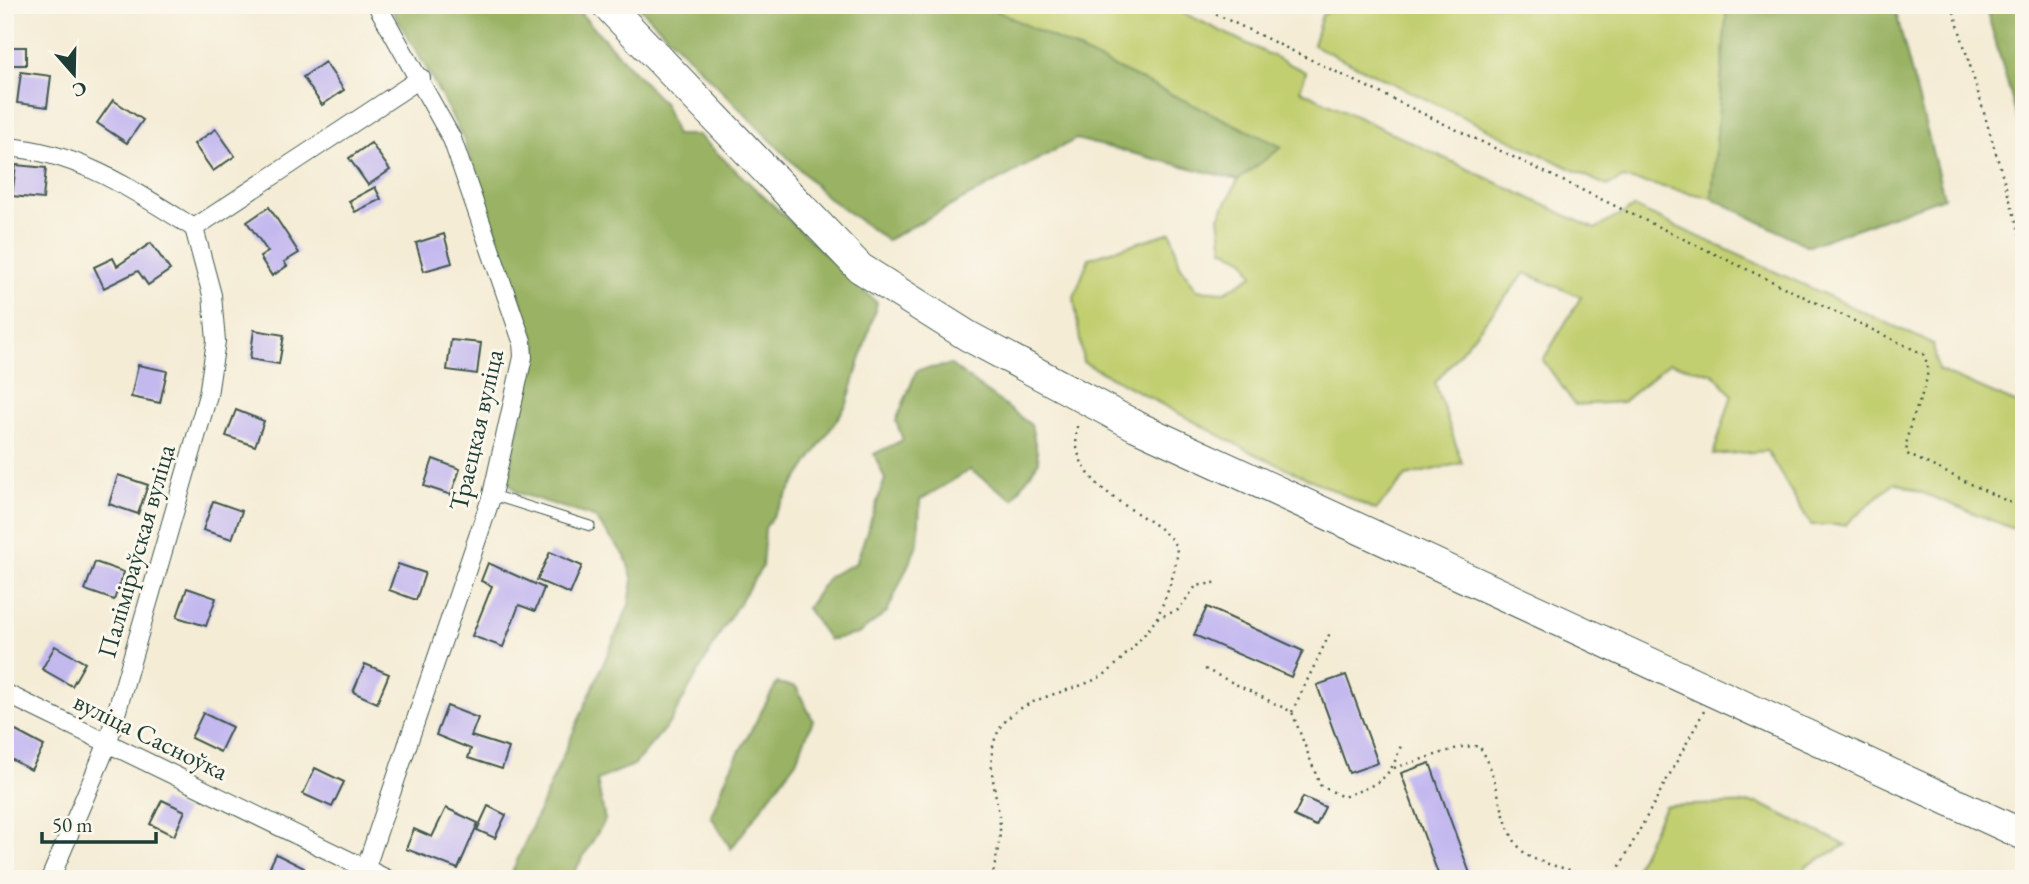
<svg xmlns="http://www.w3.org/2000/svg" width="2029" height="884" font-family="'EB Garamond',serif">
<rect width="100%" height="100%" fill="#fbf7ec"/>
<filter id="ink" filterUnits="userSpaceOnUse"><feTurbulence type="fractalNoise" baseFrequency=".0143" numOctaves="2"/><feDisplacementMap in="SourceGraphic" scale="14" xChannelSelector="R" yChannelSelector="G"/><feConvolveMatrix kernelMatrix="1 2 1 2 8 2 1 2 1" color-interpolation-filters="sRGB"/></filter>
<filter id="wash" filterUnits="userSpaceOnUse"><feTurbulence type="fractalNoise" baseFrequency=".00686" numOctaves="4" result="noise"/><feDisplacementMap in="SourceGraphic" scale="28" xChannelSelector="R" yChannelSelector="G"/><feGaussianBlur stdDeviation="1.57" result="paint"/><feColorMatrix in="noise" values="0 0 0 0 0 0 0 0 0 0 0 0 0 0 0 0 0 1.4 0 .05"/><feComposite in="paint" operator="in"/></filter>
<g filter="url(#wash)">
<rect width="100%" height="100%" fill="#f4ecd5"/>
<g fill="#c2cf71" stroke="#708652" stroke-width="2">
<path d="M984,5H1167L1306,72L1300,90L1595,229L1634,207L1933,344L1938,370L2024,407V533L1895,482L1845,525H1811L1767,451L1713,455L1732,395L1714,374L1669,363L1623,402L1575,405L1543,360L1581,297L1525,273L1435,383L1462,463L1406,476L1376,510L1251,452L1083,362L1074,297L1089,258L1171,232L1180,265L1197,290L1225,292L1253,275L1245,260L1223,249L1219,217L1238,180L1281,147Z"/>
<path d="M1339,5H1727L1712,198L1623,178L1607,186L1313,45L1322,15Z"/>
<path d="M1758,803L1846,845L1806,866L1801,879H1630L1665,806Z"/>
</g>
<g fill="#99b263" stroke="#5c784c" stroke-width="2">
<path d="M389,5H573L665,105L676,135H698L877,303L847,404L765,528L762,567L722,630L671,721L634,765L597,780L605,820L570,879H509L629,605L633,580L625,556L594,517L518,493L507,480L537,347L463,138L428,71Z"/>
<path d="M637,5H984L1282,147L1238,180L1076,139L887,240L827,197Z"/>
<path d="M1727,5H1894L1944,197L1808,246L1712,198Z"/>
<path d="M1985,5H2024V141Z"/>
<path d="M951,365L1031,425L1039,461L1013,499L970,470L920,500L918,543L887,612L858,634L829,640L807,608L829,576L856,563L885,479L874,454L903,440L896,421L917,370Z"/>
<path d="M777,683L796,687L813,720L796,761L731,849L711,816L729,771Z"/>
</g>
<g id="blocks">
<g fill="#c4b9ef">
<rect x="8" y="47" width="18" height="18"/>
<path d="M325,62L344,90L322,105L303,77Z"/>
<path d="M21,72L51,76L47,107L17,103Z"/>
<path d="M113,100L143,120L127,143L97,123Z"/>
<path d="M216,129L235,156L213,171L194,144Z"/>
<path d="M371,143L390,170L368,185L349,158Z"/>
<path d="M16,165L46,168L43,199L12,196Z"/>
<path d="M375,187L381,199L355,212L349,201Z"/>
<path d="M269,207L299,253L284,262L287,266L272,276L260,257L268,252L247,222Z"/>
<path d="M444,234L452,263L424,271L416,243Z"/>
<path d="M151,243L170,270L148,285L138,271L104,288L94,267L113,258L117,266Z"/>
<path d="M254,330L284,335L279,364L250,359Z"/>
<path d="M451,340L481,343L477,374L447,370Z"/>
<path d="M138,365L167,371L160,403L131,397Z"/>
<path d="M236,410L264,421L255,446L226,436Z"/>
<path d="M433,459L460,469L451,495L424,486Z"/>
<path d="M118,475L148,485L138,514L109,504Z"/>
<path d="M213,501L242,511L232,539L203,530Z"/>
<path d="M550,552L582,566L570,594L537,580Z"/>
<path d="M95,562L124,572L114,600L85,590Z"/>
<path d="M488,563L544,588L535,611L519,605L503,647L472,636L492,586L481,581Z"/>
<path d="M398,564L425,573L416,600L389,590Z"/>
<path d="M187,588L216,598L206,626L177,617Z"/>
<path d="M1207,607L1303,651L1291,677L1194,635Z"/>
<path d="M55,646L85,663L72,686L42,669Z"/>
<path d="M365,664L389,674L377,703L353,692Z"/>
<path d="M1346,675L1378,763L1349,773L1317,685Z"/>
<path d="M447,706L478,718L471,736L509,748L502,769L468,758L471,749L436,735Z"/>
<path d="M203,713L232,727L220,752L191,738Z"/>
<path d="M14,730L44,746L31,770L5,756V745Z"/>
<path d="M1430,763L1446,808L1472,879H1440L1401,773Z"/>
<path d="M315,768L344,782L332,807L303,794Z"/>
<path d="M1303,797L1325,807L1316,826L1294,816Z"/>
<path d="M162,800L185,811L174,836L150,824Z"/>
<path d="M488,806L506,815L495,838L477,830Z"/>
<path d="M446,808L478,823L458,869L406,849L414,829L432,837Z"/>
<path d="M276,854L304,868L299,879H264Z"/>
</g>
</g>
</g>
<g filter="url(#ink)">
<use href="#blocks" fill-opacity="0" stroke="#3f574c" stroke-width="2"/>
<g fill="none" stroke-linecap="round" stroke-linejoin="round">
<defs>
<path id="lane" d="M492,495L590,526"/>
<g id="street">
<path d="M5,147C77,151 135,191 194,228"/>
<path d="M5,693L387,879"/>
<path d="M50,879L107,745L208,395L216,341L212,295L194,228L421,78"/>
<path d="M362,879L492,495L523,357L522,341L452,139L377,5"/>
</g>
<path id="primary" d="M607,5L860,268L968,336L1136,426L2024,835"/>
</defs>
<use href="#lane" stroke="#3f574c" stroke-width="11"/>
<use href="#street" stroke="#3f574c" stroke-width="20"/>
<use href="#primary" stroke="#3f574c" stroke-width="32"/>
<g stroke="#3f574c" stroke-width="2.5" stroke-dasharray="2 5" stroke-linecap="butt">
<path d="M1197,5L1923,354C1940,381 1902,419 1907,454L2024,509"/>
<path d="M1952,5L2024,248"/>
<path d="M1157,618L1178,610L1196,586L1219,582"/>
<path d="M1205,669L1292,712L1320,785L1343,797C1380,783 1390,781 1402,742"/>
<path d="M1292,712L1330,633"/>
<path d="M1394,768L1461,747L1479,746C1502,777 1498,833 1527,855C1539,864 1588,874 1606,879"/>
<path d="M992,879C995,863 999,847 1000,832C1001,801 982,763 998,732C1018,693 1076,695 1108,672C1119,663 1151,629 1157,617C1165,601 1175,573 1177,556C1181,516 1060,501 1078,422"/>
<path d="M1613,879L1704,711"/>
</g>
<use href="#lane" stroke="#fff" stroke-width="9"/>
<use href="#street" stroke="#fff" stroke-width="18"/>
<use href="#primary" stroke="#fff" stroke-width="30"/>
</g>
</g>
<g text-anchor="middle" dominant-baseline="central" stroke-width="6" stroke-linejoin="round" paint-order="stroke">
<g font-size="26" fill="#1f3d34" stroke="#fbf7ec">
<text transform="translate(476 430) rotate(-77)">Траецкая вуліца</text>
<text transform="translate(136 551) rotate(-74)">Паліміраўская вуліца</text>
<text transform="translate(151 736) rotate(26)">вуліца Сасноўка</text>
</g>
</g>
<rect width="2029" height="884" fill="none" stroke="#fbf7ec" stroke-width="28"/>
<g transform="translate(74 74) rotate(160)" stroke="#fbf7ec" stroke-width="5" paint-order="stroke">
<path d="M0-5L12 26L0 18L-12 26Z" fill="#1f3d34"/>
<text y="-10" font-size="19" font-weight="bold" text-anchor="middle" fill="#1f3d34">С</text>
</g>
<path d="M42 832v10h114v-10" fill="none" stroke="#1f3d34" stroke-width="3.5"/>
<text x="52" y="832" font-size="21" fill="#1f3d34" stroke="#fbf7ec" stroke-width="5" paint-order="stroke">50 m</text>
</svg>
